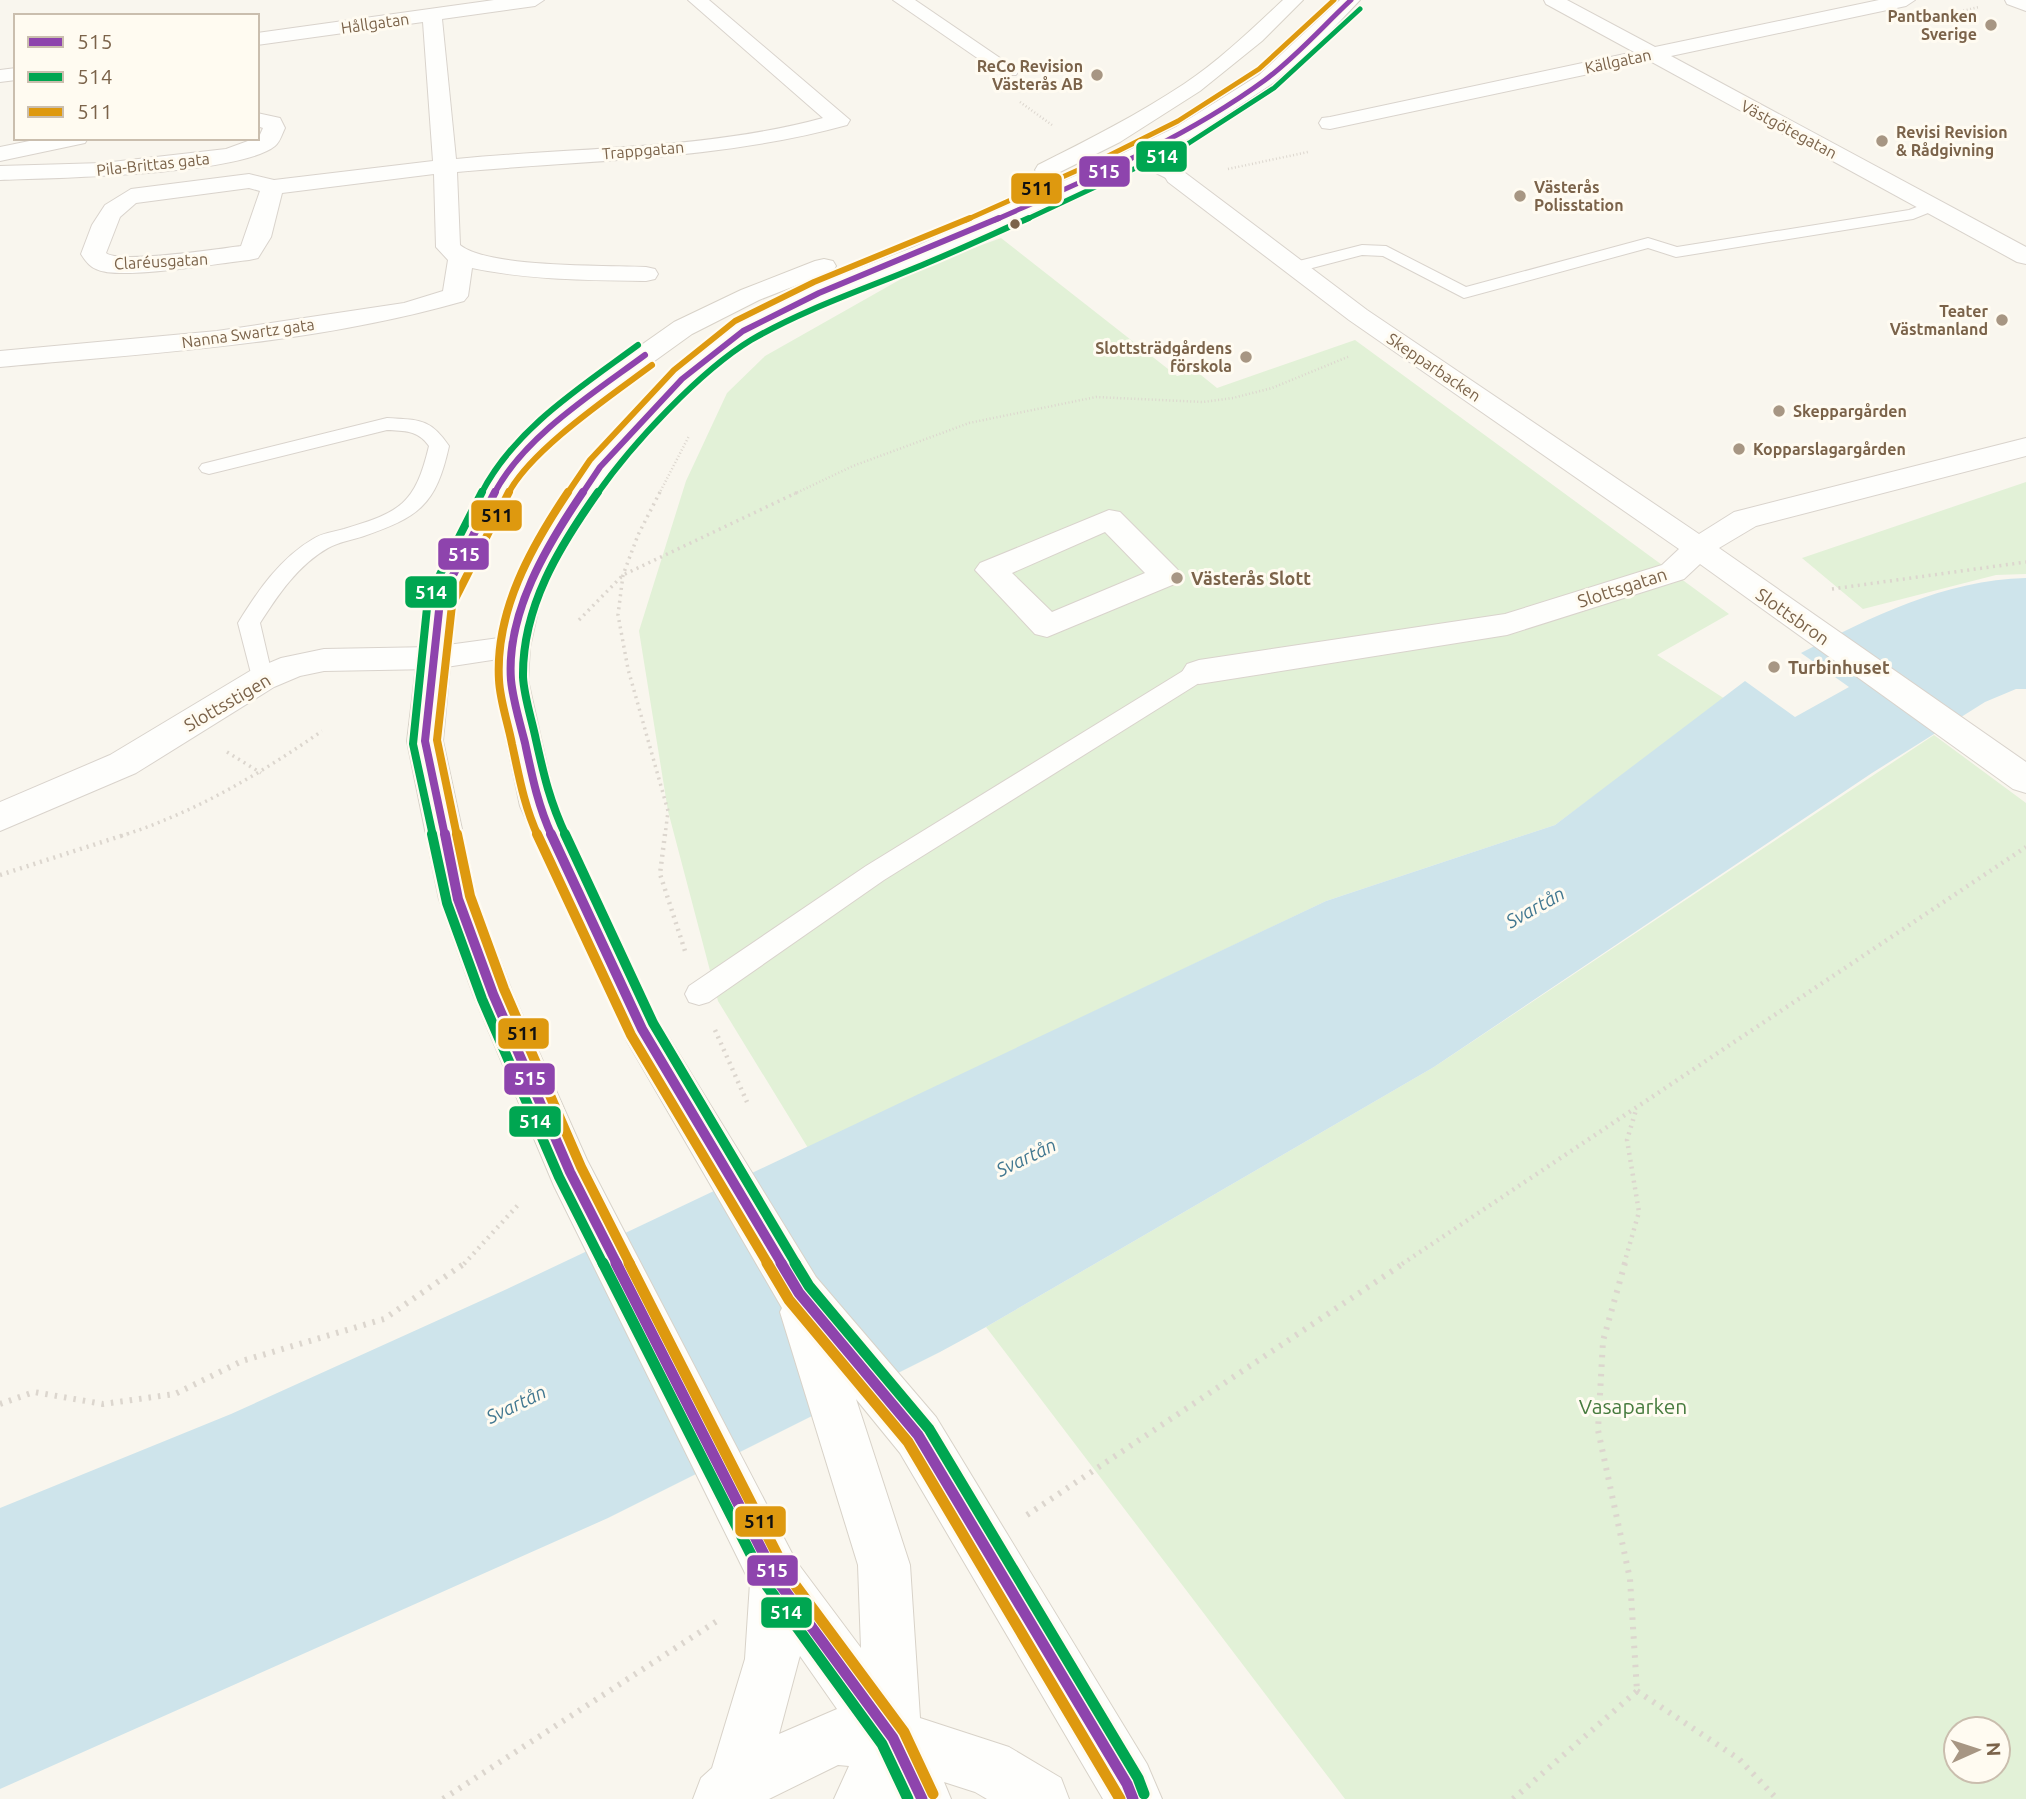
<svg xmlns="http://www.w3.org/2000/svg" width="2026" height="1799" font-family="Ubuntu,sans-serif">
<rect width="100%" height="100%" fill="#f9f6ee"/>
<g fill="#e2f1d7" fill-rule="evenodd">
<path d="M1001,238L1177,376L1196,371L1217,388L1355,340L1729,614L1657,655L1725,699L1555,825L1326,901L808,1148L718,1001L668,811L639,631L686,481L727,393L765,356L924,266Z"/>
<path d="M2026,482V574L1996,575L1863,609L1802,558Z"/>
<path d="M1934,735L2026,803V1799H1345L986,1327L1434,1067ZM1956,1729H1998V1771H1956Z"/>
</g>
<path fill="#cee4eb" d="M2026,578V689H2016L1985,702L1872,773L1434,1067L986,1327L940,1352L608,1518L0,1789V1508L231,1414L507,1289L1326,901L1555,825L1745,681L1795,717L1849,687L1801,653C1871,617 1945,580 2026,578Z"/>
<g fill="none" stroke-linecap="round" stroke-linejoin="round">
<defs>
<g id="service">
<path d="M1135,152L1182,174L1184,177L1176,182L1170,180L1130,160L1127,157Z"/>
<path d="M1932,201L1938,203L1940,206L1938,209L1913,219L1676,257L1648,248L1464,298L1383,256L1362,255L1297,272L1289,267L1291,263L1362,245L1386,246L1466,287L1648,238L1677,247L1909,210Z"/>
<path d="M387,418C419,420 430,418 449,446C436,505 419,517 364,536C352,540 339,542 328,548C298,565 278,595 260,623L273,679L270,685L262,687L254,685L238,623C257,592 280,558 313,539C322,533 333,532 344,529C400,512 415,505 429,446C418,430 405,431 387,430L209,474L202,472L199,468L202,464Z"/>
<path d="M1199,664L1207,666L1210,672L1207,678L884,880L709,1002L699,1005L689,1002L685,994L689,986L866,866L1191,666Z"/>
</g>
<path id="pedestrian" d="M1109,510L1120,512L1177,569L1182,576L1177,583L1047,637L1035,634L975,570L980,563ZM1105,532L1145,573L1052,612L1012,573Z"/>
<g id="minor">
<path d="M494,0H544L535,6L442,19L456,159C577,147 705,150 823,118L688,0H709L850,120L847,125C720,160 587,160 457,172L460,245C488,268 606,265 646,267L655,269L658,274L655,279L646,281C588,280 528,280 472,268L468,296L464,301C314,344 155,353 0,367V351L217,331L404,303L443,291L448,260L436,247L434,174L282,193L271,237L258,258L249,260C219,263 119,281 96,269C90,267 84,259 81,254L92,225L105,205L131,189L249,174L274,180L433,161L423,22L257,45V33ZM249,188L260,191L241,246C219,249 119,264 106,253L120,217L136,203Z"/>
<path d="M893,0H915L1019,71L1016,75H1002Z"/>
<path d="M1544,0H1567L1655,47L1879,0H1915L1906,6L1671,56L2026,247V264L2017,262L1650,61L1330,129L1322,128L1319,123L1322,118L1330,117L1634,52L1546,4Z"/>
<path d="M2005,0H2026V11L2007,4Z"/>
<path d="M16,68V80L0,82V70Z"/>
<path d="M257,113L280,118L285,128C282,134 280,142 275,146C240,175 52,178 0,180V166L103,163L226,149L259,137L263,128L257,126Z"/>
<path d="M44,138H88L85,143L0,161V147Z"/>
<path d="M1176,170L1184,172L1367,310L1699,534L1734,512L2026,438V456L1756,526L1719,548L2026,762V793L2013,789L1700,564L1684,579L1507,635L1199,684L1187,680L1182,672L1187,664L1199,660L1505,614L1662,565L1679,549L1349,320L1168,182L1165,177L1168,172Z"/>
<path d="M513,636L525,639L530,647L525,655L433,669L324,671L300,676L274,687L136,773L0,831V802L110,755L250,671L281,658L324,649L433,647Z"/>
</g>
<g id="secondary">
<path d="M1283,0H1303L1262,41L1200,91L1120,142L1054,175H1038L1035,170L1038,165C1088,140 1137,115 1184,84C1220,60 1252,29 1283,0Z"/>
<path d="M1340,0H1360L1321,41L1273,83L1192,137L1109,178L932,257L828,298L752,337L692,385L611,473L572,530L544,584L530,647L528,680L556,806L657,1018L816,1277L936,1417L1147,1764L1162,1799H1103L900,1453L856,1399L910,1565L920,1718L1009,1747L1061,1778L1069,1799H987L975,1792L944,1782L951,1799H834L849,1766L838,1765L769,1799H693L701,1778L712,1768L745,1659L750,1583L554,1186L473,994L439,899L407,741L424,601L491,474L521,440L590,381L674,322L741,290L815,261L824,259L833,261L836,266L833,271L759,300L692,334L610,393L541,452L514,483L456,601L443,741L477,899L513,994L587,1160L796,1561L861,1648L858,1565L780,1312L782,1308L627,1041L520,806L494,680L496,647L512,584L542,530L590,461L672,373L734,325L810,288L914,247L1093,168L1176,127L1259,75ZM800,1656L837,1709L779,1734L799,1659Z"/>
</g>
</defs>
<use href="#service" stroke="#d9d3cc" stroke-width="2"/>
<use href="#pedestrian" stroke="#d9d3cc" stroke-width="2"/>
<use href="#minor" stroke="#d9d3cc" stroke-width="2"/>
<use href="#secondary" stroke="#d8d2c8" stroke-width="2"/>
<g stroke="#dcd6ce" stroke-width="2.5" stroke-dasharray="1 2.5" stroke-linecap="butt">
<path d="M1936,17L1979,7"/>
<path d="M1020,102L1052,125"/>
<path d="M1228,169L1308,152"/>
<path d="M659,494L689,436"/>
<path d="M794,494L853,466L969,423L1096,397L1203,402L1233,398L1272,388L1350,356"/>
</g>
<g stroke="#dcd6ce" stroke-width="3.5" stroke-dasharray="2 4.5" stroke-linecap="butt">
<path d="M660,492L638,535L623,575L618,615L628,669L668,811L665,836"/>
<path d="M1832,589L2026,562"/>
<path d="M579,620L623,575L798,492"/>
<path d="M227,752L261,773"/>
<path d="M121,836C194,813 260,774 322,731"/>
</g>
<g stroke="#dcd6ce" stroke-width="4.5" stroke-dasharray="2 5" stroke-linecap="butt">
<path d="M665,834L660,874L686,954"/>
<path d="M0,875L127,834"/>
<path d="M715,1030L747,1102"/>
<path d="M464,1264L518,1205"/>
<path d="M1402,1264L2026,847"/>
<path d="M1624,1264L1639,1212L1627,1140L1636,1110"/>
</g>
<g stroke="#dcd6ce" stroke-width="6" stroke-dasharray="2.5 7" stroke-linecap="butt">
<path d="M1625,1263L1603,1341L1598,1430L1630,1579L1637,1691"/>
<path d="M0,1404L34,1392L103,1404L175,1394L242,1361L384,1319L465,1263"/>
<path d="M1027,1515L1404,1263"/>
<path d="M1637,1691L1739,1759L1777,1799"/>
<path d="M443,1799L717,1621"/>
<path d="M1513,1799L1637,1691"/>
</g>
<use href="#service" fill="#fefefc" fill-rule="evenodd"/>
<use href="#pedestrian" fill="#fefefc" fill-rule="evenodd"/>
<use href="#minor" fill="#fefefc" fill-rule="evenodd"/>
<use href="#secondary" fill="#fefefc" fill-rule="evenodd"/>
<defs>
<path id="bus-1-far4" d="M995,220C1088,179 1183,140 1265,80C1296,57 1323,26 1351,0"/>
<g id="bus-1-far3">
<path d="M494,494C523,437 595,392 645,355"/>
<path d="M582,494L600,467L682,379L743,331L819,293L999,218"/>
</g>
<g id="bus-1-far2">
<path d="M445,836L425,741L440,601L495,492"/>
<path d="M552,836C538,806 532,776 525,743C520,723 513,701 511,680C506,613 547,545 583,492"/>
</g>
<g id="bus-1-far1">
<path d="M445,834L458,899L493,994L570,1172L617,1264"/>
<path d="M551,834L642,1029L782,1264"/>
</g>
<g id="bus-1">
<path d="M616,1263L777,1580L893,1738L922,1799"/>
<path d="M781,1263L799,1293L918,1435L1127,1784L1133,1799"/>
</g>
<path id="bus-2-far4" d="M1025,220L1189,143L1274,88L1360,9"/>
<g id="bus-2-far3">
<path d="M481,494C514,429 581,387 638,345"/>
<path d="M597,494C632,444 700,371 751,340C806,308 868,288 927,263C961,249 995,233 1029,218"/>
</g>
<g id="bus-2-far2">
<path d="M433,836L413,744L428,598L482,492"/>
<path d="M566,836C550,802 544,776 536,740C532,720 524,697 523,677C522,607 559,547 598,492"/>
</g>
<g id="bus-2-far1">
<path d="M432,834L447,903L482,999L559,1177L603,1264"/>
<path d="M565,834L653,1023L796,1264"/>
</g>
<g id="bus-2">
<path d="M603,1263L767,1586L882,1744L908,1799"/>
<path d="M795,1263L809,1286L929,1429L1138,1778L1144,1794"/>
</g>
<path id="bus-3-far4" d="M966,220L1096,162L1178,121L1259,69L1334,0"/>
<g id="bus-3-far3">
<path d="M508,494C530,450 612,395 652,365"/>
<path d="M567,494L590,460L674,370L735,321L814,282L970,218"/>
</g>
<g id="bus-3-far2">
<path d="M457,836L437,740L452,605L509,492"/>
<path d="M538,836C524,806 519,776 512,744C508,723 500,701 499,680C495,611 531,547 568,492"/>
</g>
<g id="bus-3-far1">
<path d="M457,834L470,896L504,989L581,1167L630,1264"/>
<path d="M537,834L631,1035L768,1264"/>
</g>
<g id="bus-3">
<path d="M629,1263L787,1574L904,1732L933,1794"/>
<path d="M767,1263L789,1300L908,1442L1120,1799"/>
</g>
</defs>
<use href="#bus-1-far4" stroke="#fffbf1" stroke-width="8"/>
<use href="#bus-1-far3" stroke="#fffbf1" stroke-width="10"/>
<use href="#bus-1-far2" stroke="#fffbf1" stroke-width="12"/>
<use href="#bus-1-far1" stroke="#fffbf1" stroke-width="15"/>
<use href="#bus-1" stroke="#fffbf1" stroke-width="17"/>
<use href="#bus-2-far4" stroke="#fffbf1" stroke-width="8"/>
<use href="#bus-2-far3" stroke="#fffbf1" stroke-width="10"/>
<use href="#bus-2-far2" stroke="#fffbf1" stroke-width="12"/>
<use href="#bus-2-far1" stroke="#fffbf1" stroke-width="15"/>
<use href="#bus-2" stroke="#fffbf1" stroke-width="17"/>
<use href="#bus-3-far4" stroke="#fffbf1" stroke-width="8"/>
<use href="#bus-3-far3" stroke="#fffbf1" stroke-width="10"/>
<use href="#bus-3-far2" stroke="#fffbf1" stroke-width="12"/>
<use href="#bus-3-far1" stroke="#fffbf1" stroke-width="15"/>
<use href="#bus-3" stroke="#fffbf1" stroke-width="17"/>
<use href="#bus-1-far4" stroke="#8e44ad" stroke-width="5"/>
<use href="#bus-1-far3" stroke="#8e44ad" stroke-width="6"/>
<use href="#bus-1-far2" stroke="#8e44ad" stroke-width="8"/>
<use href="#bus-1-far1" stroke="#8e44ad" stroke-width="10"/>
<use href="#bus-1" stroke="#8e44ad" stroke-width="11"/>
<use href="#bus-2-far4" stroke="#00a651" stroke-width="5"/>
<use href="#bus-2-far3" stroke="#00a651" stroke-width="6"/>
<use href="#bus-2-far2" stroke="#00a651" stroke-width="8"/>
<use href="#bus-2-far1" stroke="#00a651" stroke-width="10"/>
<use href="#bus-2" stroke="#00a651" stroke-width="11"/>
<use href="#bus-3-far4" stroke="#de990f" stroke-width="5"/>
<use href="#bus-3-far3" stroke="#de990f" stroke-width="6"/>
<use href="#bus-3-far2" stroke="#de990f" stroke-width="8"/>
<use href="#bus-3-far1" stroke="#de990f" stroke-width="10"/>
<use href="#bus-3" stroke="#de990f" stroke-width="11"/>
</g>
<g fill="#a79683" stroke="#fffbf1" stroke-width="2.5">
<circle cx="1991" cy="25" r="7"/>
<circle cx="1097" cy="75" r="7"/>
<circle cx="1882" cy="141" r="7"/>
<circle cx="1520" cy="196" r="7"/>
<circle cx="2002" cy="320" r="7"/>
<circle cx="1246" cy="357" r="7"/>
<circle cx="1779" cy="411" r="7"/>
<circle cx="1739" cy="449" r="7"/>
<circle cx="1177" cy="578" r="7"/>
<circle cx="1774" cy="667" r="7"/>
</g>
<circle fill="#7b634a" stroke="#fffbf1" stroke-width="2.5" cx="1015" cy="224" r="6"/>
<g text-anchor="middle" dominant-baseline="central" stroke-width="6" stroke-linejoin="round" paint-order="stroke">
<g font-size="16" font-weight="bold" fill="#7b634a" stroke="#fffbf1" text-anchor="end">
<text x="1977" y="16">Pantbanken<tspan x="1977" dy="18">Sverige</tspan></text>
<text x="1083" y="66">ReCo Revision<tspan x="1083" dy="18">Västerås AB</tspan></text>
<text x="1896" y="132" text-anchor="start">Revisi Revision<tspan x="1896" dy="18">&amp; Rådgivning</tspan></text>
<text x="1534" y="187" text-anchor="start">Västerås<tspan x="1534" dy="18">Polisstation</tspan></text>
<text x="1988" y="311">Teater<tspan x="1988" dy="18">Västmanland</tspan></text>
<text x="1232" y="348">Slottsträdgårdens<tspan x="1232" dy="18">förskola</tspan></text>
<text x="1793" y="411" text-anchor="start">Skeppargården</text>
<text x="1753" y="449" text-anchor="start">Kopparslagargården</text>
</g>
<g font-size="16" fill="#7b634a" stroke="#fffbf1">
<text transform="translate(375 23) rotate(-8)">Hållgatan</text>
<text transform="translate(1618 61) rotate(-12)">Källgatan</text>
<text transform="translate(1789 129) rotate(28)">Västgötegatan</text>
<text transform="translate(643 150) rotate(-5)">Trappgatan</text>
<text transform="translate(153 164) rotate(-6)">Pila-Brittas gata</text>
<text transform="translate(161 261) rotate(-3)">Claréusgatan</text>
<text transform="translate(248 333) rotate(-8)">Nanna Swartz gata</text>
<text transform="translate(1434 367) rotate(34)">Skepparbacken</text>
</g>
<g font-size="18" font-weight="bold" fill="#7b634a" stroke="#fffbf1" text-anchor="start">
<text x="1191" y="578">Västerås Slott</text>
<text x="1788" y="667">Turbinhuset</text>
</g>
<g font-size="18" fill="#7b634a" stroke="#fffbf1">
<text transform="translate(1622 587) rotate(-18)">Slottsgatan</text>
<text transform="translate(1793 616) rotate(35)">Slottsbron</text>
<text transform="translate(227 702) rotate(-30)">Slottsstigen</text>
</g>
<g font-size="19" font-style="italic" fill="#417790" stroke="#fffbf1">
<text transform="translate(1535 907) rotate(-29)">Svartån</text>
<text transform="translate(1026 1157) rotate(-26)">Svartån</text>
<text transform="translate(516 1404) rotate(-26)">Svartån</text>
</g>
<g font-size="21" fill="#477b3e" stroke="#fffbf1">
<text x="1633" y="1406">Vasaparken</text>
</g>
</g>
<g stroke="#fffbf1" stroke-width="2.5">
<rect x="1135" y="140" width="53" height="33" rx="7" fill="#00a651"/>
<rect x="1078" y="155" width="53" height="33" rx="7" fill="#8e44ad"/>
<rect x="1010" y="172" width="53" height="33" rx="7" fill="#de990f"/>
<rect x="470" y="499" width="53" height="33" rx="7" fill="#de990f"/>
<rect x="437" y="537" width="53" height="34" rx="7" fill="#8e44ad"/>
<rect x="404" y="575" width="54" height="34" rx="7" fill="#00a651"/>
<rect x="497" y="1017" width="53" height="33" rx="7" fill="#de990f"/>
<rect x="503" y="1062" width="53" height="34" rx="7" fill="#8e44ad"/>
<rect x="508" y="1105" width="54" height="33" rx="7" fill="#00a651"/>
<rect x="734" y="1505" width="53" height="33" rx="7" fill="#de990f"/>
<rect x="746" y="1554" width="53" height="33" rx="7" fill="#8e44ad"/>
<rect x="760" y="1596" width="53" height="33" rx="7" fill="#00a651"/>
</g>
<g font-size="19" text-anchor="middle" font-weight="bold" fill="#fff">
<text x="1162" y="163">514</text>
<text x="1104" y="178">515</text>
<text x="464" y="561">515</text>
<text x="431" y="599">514</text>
<text x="530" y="1085">515</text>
<text x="535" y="1128">514</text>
<text x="772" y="1577">515</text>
<text x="786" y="1619">514</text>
</g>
<g font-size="19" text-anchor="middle" font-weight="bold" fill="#111">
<text x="1037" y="195">511</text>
<text x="497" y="522">511</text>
<text x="523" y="1040">511</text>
<text x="760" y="1528">511</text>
</g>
<rect x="14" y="14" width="245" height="126" fill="#fffbf1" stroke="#cabeae" stroke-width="2"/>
<rect x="28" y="37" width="35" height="10" fill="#8e44ad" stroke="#cabeae" stroke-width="2"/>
<text x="77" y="49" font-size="21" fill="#7b634a">515</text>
<rect x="28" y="72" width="35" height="10" fill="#00a651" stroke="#cabeae" stroke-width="2"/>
<text x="77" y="84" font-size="21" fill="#7b634a">514</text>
<rect x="28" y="107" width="35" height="10" fill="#de990f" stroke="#cabeae" stroke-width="2"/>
<text x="77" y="119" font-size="21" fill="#7b634a">511</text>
<g transform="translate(1977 1750) rotate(87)"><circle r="33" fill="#fffbf1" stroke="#cabeae" stroke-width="2"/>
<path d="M0-5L12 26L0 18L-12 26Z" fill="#a79683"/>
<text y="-10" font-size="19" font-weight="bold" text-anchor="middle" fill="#7b634a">N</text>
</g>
</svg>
